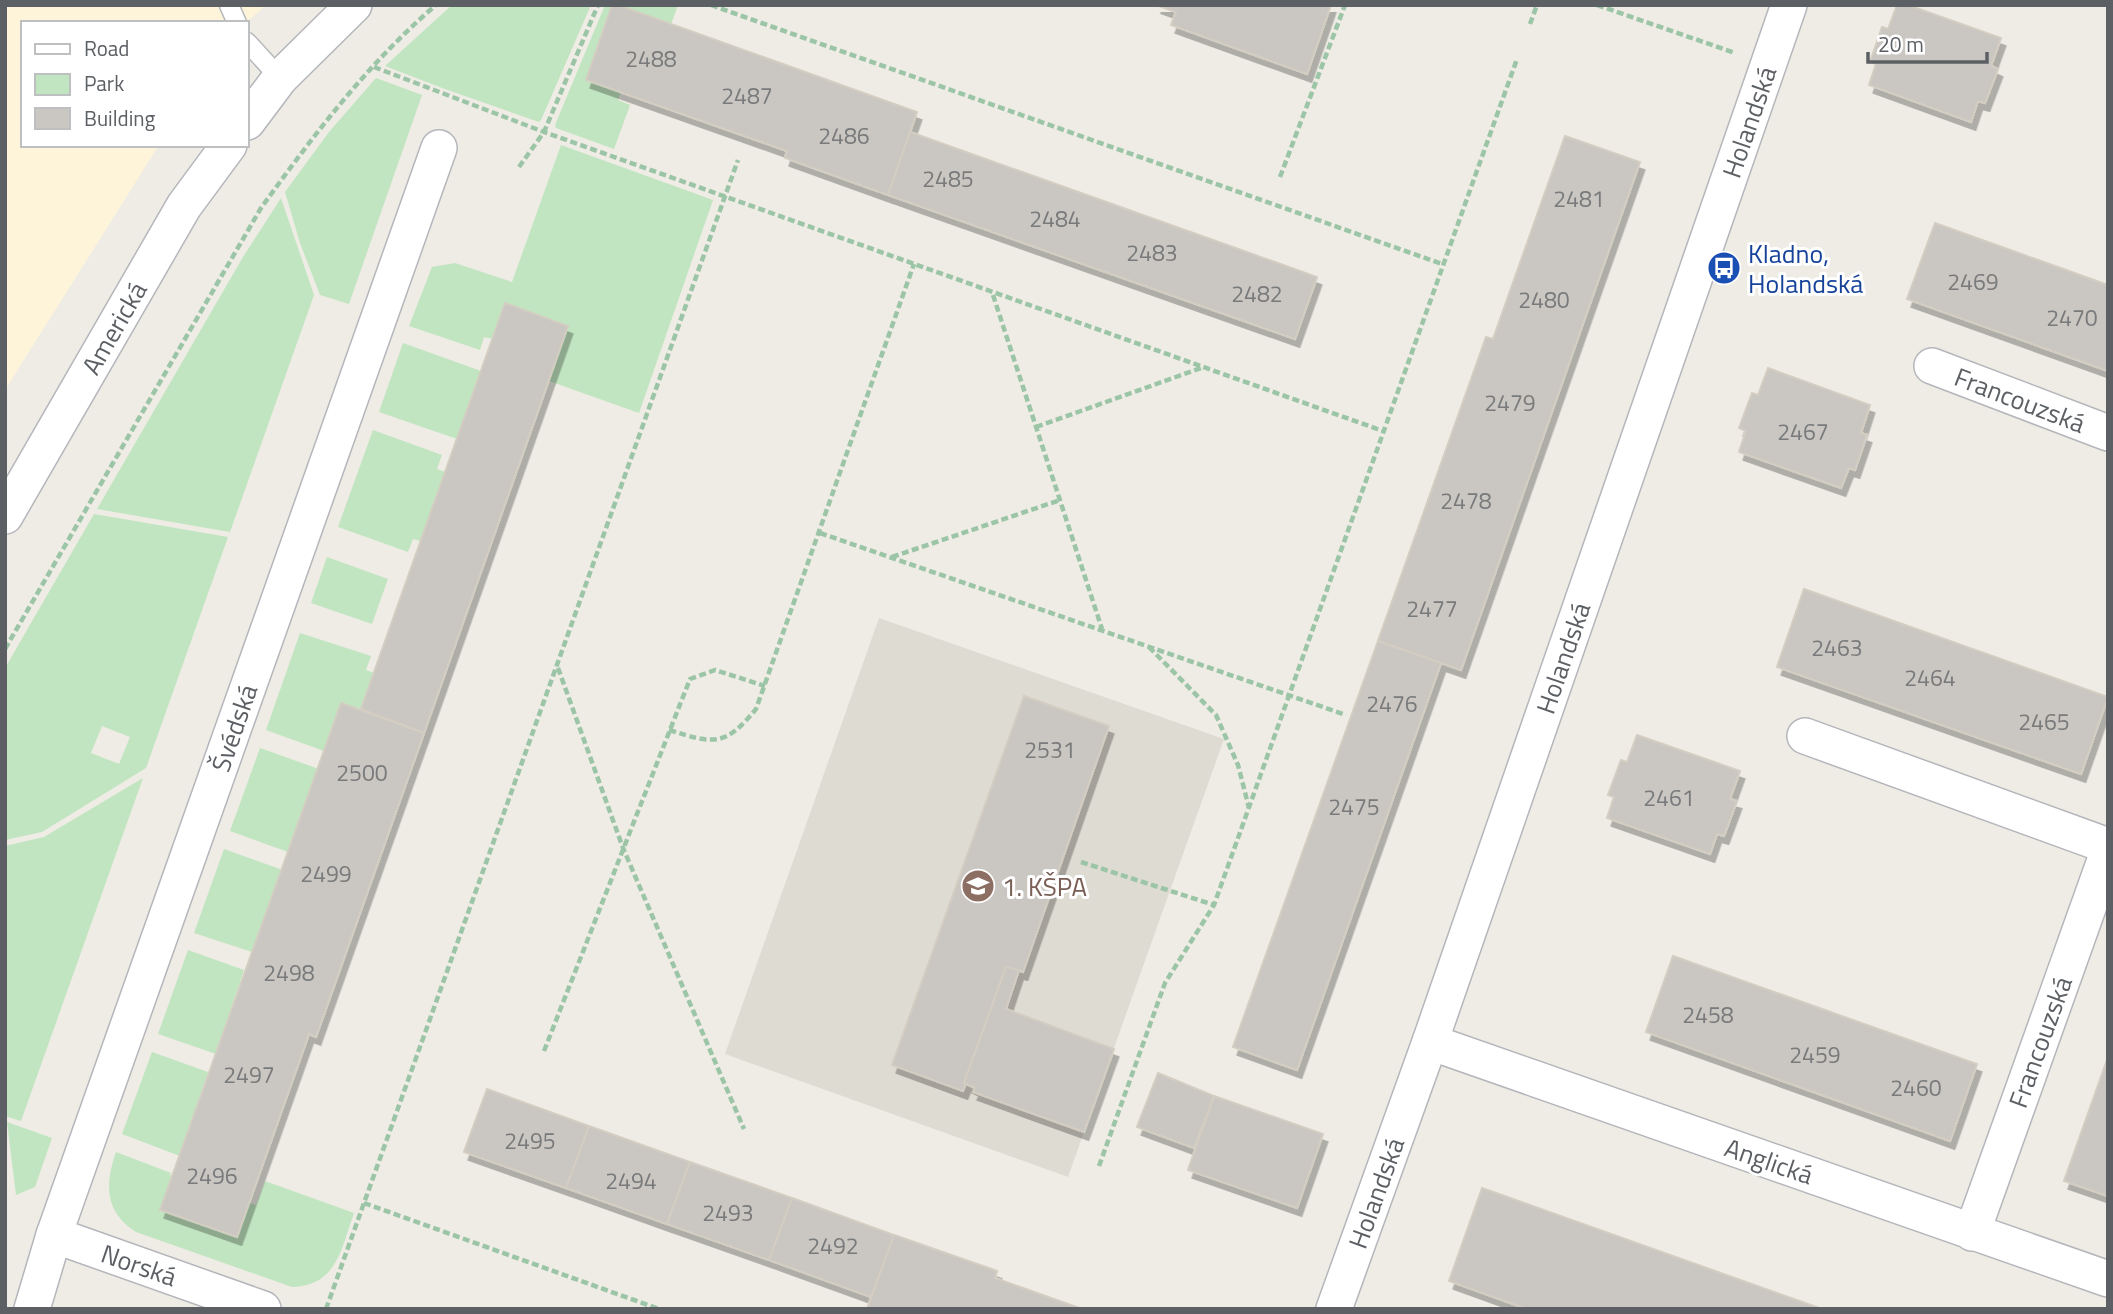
<svg xmlns="http://www.w3.org/2000/svg" width="2113" height="1314" font-family="'Titillium Web',sans-serif">
<defs>
<filter id="shadow"><feDropShadow dx="4.5" dy="8" stdDeviation="0" flood-color="#0004"/></filter>
</defs>
<rect width="100%" height="100%" fill="#eeece4"/>
<path fill="#fdf4da" d="M5,5H266L246,23H23V145H159L5,390Z"/>
<path fill="#dedbd2" d="M879,618L1224,739L1068,1177L725,1054Z"/>
<g fill="#c1e5c1" fill-rule="evenodd">
<path d="M452,5H591L541,120L539,122L442,88L385,66Z"/>
<path d="M605,5H612L586,79L621,92L618,100L630,105L614,149L556,128L555,125Z"/>
<path d="M619,5H678L671,24Z"/>
<path d="M376,78L422,95L349,304L320,295L300,243L285,192L329,132Z"/>
<path d="M561,145L713,200L639,413L549,381L568,326L493,339L484,337L480,350L409,326L432,267L455,263L512,282Z"/>
<path d="M281,198L314,295L230,532L97,509L243,257Z"/>
<path d="M403,343L481,371L457,439L379,412Z"/>
<path d="M373,430L442,455L437,469L445,472L421,541L413,539L408,552L338,527Z"/>
<path d="M94,514L228,537L146,768L42,832L5,840V668ZM102,726L130,737L119,764L91,753Z"/>
<path d="M327,557L388,579L372,624L311,603Z"/>
<path d="M300,633L371,656L366,670L374,673L361,709L341,703L324,751L266,730Z"/>
<path d="M260,748L316,768L317,771L288,852L230,831Z"/>
<path d="M143,778L21,1121L5,1116V846L44,837Z"/>
<path d="M224,849L280,869L281,872L252,952L194,933Z"/>
<path d="M188,950L244,970L216,1054L158,1034Z"/>
<path d="M152,1052L208,1072L180,1156L122,1134Z"/>
<path d="M7,1122L52,1138L35,1187L16,1195Z"/>
<path d="M116,1152L171,1173L170,1175L237,1236L249,1203L256,1205L265,1181L354,1213C341,1249 337,1286 292,1287L136,1232C104,1211 105,1184 116,1152Z"/>
</g>
<g fill="#cac6c1" stroke="#d3cdc2" stroke-width="2" filter="url(#shadow)">
<path d="M612,5H618L917,112L888,195L785,158L787,151L586,80Z"/>
<path d="M1156,5H1331L1307,74L1171,25L1176,12Z"/>
<path d="M1897,5H1908L2001,38L1991,66L1998,69L1985,103L1978,101L1971,122L1869,85L1876,64L1870,62L1882,27L1888,29Z"/>
<path d="M910,132L1317,277L1295,339L888,195Z"/>
<path d="M1565,136L1640,162L1461,670L1378,641L1486,337L1493,339Z"/>
<path d="M1935,223L2108,285V371L1907,299Z"/>
<path d="M505,303L568,326L424,733L361,709Z"/>
<path d="M1768,368L1870,405L1861,433L1867,435L1855,470L1849,468L1841,488L1739,452L1746,431L1739,428L1752,393L1758,395Z"/>
<path d="M1804,589L2108,697L2081,774L1777,667Z"/>
<path d="M1378,641L1441,663L1297,1070L1233,1047Z"/>
<path d="M1024,696L1109,726L1023,972L1006,967L964,1083H966L963,1091L892,1065Z"/>
<path d="M341,703L424,733L316,1037L309,1034L237,1237L160,1210Z"/>
<path d="M1637,735L1740,771L1730,799L1737,801L1724,836L1717,834L1710,854L1607,818L1614,797L1608,795L1621,760L1627,762Z"/>
<path d="M1673,956L1977,1064L1950,1141L1646,1032Z"/>
<path d="M1006,967L1019,970L1006,1009L1114,1049L1084,1132L973,1092L975,1088L964,1083Z"/>
<path d="M2108,1057V1196L2064,1181Z"/>
<path d="M1158,1073L1214,1096L1194,1148L1137,1127Z"/>
<path d="M487,1089L589,1126L566,1188L464,1152Z"/>
<path d="M1214,1096L1323,1134L1297,1208L1188,1170Z"/>
<path d="M589,1126L690,1162L667,1224L566,1188Z"/>
<path d="M690,1162L792,1198L769,1260L667,1224Z"/>
<path d="M1482,1188L1822,1309H1527L1449,1281Z"/>
<path d="M792,1198L894,1235L871,1297L769,1260Z"/>
<path d="M894,1235L997,1271L995,1278L1082,1309H867Z"/>
</g>
<g fill="none" stroke-linecap="round" stroke-linejoin="round">
<defs>
<g id="service">
<path d="M229,5L237,23"/>
<path d="M247,42L280,78"/>
</g>
<g id="minor">
<path d="M247,122L280,78L354,5"/>
<path d="M1932,366L2108,433"/>
<path d="M5,516L184,206L229,145"/>
<path d="M1805,736L2108,846"/>
<path d="M1430,1042L2108,1279"/>
<path d="M1972,1233L2108,852"/>
<path d="M54,1235L263,1309"/>
<path d="M32,1309L54,1235L439,148"/>
<path d="M1334,1309L1430,1042L1789,5"/>
</g>
</defs>
<use href="#service" stroke="#b4b6bb" stroke-width="21"/>
<use href="#minor" stroke="#b4b6bb" stroke-width="38"/>
<g stroke="#9bc5a6" stroke-width="4.5" stroke-dasharray="7 3.5" stroke-linecap="butt">
<path d="M711,5L1442,264"/>
<path d="M1597,5L1735,53"/>
<path d="M1530,24L1537,5"/>
<path d="M374,67L544,132L1383,431"/>
<path d="M519,167L544,132L598,5"/>
<path d="M1280,177L1345,5"/>
<path d="M993,295L1102,629"/>
<path d="M1036,427L1201,368"/>
<path d="M820,533L1346,715"/>
<path d="M892,557L1060,500"/>
<path d="M1149,647L1216,715L1238,765L1249,808"/>
<path d="M5,649L261,208C313,136 368,63 436,5"/>
<path d="M558,668L623,848L744,1129"/>
<path d="M669,730C714,744 725,747 756,709L914,264"/>
<path d="M1081,862L1214,905"/>
<path d="M544,1051L690,679L715,670L765,686"/>
<path d="M1099,1166L1165,983L1214,905L1517,59"/>
<path d="M364,1203L659,1309"/>
<path d="M326,1309L738,160"/>
</g>
<use href="#service" stroke="#fff" stroke-width="18"/>
<use href="#minor" stroke="#fff" stroke-width="35"/>
</g>
<defs>
<symbol id="bus-disc" viewBox="-11 -11 22 22"><circle r="9.5" fill="#1a4fb4" stroke="#fff"/><path d="M-5-6H5V4H4V6H2V4H-2V6H-4V4H-5ZM-3.5-4V0h7V-4ZM-3.5 1.2v1.5H-2V1.2ZM2 1.2v1.5H3.5V1.2Z" fill="#fff"/></symbol>
<symbol id="school-disc" viewBox="-11 -11 22 22"><circle r="9.5" fill="#8d6e63" stroke="#fff"/><path d="M0-5L7-2L0 1L-7-2ZM-4 1L0 2.5L4 1V4Q0 6-4 4Z" fill="#fff"/></symbol>
</defs>
<g fill-rule="evenodd">
<use href="#bus-disc" x="1705" y="249" width="38" height="38"/>
<use href="#school-disc" x="959" y="867" width="38" height="38"/>
</g>
<g text-anchor="middle" dominant-baseline="central" stroke-width="6" stroke-linejoin="round" paint-order="stroke">
<g font-size="23" fill="#787a7b">
<text x="651" y="58">2488</text>
<text x="747" y="95">2487</text>
<text x="844" y="135">2486</text>
<text x="948" y="178">2485</text>
<text x="1579" y="198">2481</text>
<text x="1055" y="218">2484</text>
<text x="1152" y="252">2483</text>
<text x="1973" y="281">2469</text>
<text x="1257" y="293">2482</text>
<text x="1544" y="299">2480</text>
<text x="2072" y="317">2470</text>
<text x="1510" y="402">2479</text>
<text x="1803" y="431">2467</text>
<text x="1466" y="500">2478</text>
<text x="1432" y="608">2477</text>
<text x="1837" y="647">2463</text>
<text x="1930" y="677">2464</text>
<text x="1392" y="703">2476</text>
<text x="2044" y="721">2465</text>
<text x="1050" y="749">2531</text>
<text x="362" y="772">2500</text>
<text x="1669" y="797">2461</text>
<text x="1354" y="806">2475</text>
<text x="326" y="873">2499</text>
<text x="289" y="972">2498</text>
<text x="1708" y="1014">2458</text>
<text x="1815" y="1054">2459</text>
<text x="249" y="1074">2497</text>
<text x="1916" y="1087">2460</text>
<text x="530" y="1140">2495</text>
<text x="212" y="1175">2496</text>
<text x="631" y="1180">2494</text>
<text x="728" y="1212">2493</text>
<text x="833" y="1245">2492</text>
</g>
<g font-size="26" fill="#5c6064" stroke="#fff">
<text transform="translate(1749 122) rotate(-71)">Holandská</text>
<text transform="translate(114 328) rotate(-60)">Americká</text>
<text transform="translate(2020 400) rotate(21)">Francouzská</text>
<text transform="translate(1563 658) rotate(-71)">Holandská</text>
<text transform="translate(234 728) rotate(-71)">Švédská</text>
<text transform="translate(2040 1042) rotate(-70)">Francouzská</text>
<text transform="translate(1769 1161) rotate(19)">Anglická</text>
<text transform="translate(1376 1193) rotate(-70)">Holandská</text>
<text transform="translate(139 1265) rotate(19)">Norská</text>
</g>
<g font-size="26" fill="#164399" stroke="#fff" text-anchor="start">
<text x="1748" y="253">Kladno,<tspan x="1748" dy="30">Holandská</tspan></text>
</g>
<g font-size="26" fill="#785e54" stroke="#fff" text-anchor="start">
<text x="1002" y="886">1. KŠPA</text>
</g>
</g>
<rect width="2113" height="1314" fill="none" stroke="#5c6064" stroke-width="14"/>
<rect x="21" y="21" width="228" height="126" fill="#ffffff" stroke="#bebfc1" stroke-width="2"/>
<rect x="35" y="44" width="35" height="10" fill="#ffffff" stroke="#bebfc1" stroke-width="2"/>
<text x="84" y="56" font-size="21" fill="#5c6064">Road</text>
<rect x="35" y="74" width="35" height="21" fill="#c1e5c1" stroke="#bebfc1" stroke-width="2"/>
<text x="84" y="91" font-size="21" fill="#5c6064">Park</text>
<rect x="35" y="108" width="35" height="21" fill="#cac6c1" stroke="#bebfc1" stroke-width="2"/>
<text x="84" y="126" font-size="21" fill="#5c6064">Building</text>
<path d="M1868 52v10h119v-10" fill="none" stroke="#5c6064" stroke-width="3.5"/>
<text x="1878" y="52" font-size="21" fill="#5c6064" stroke="#ffffff" stroke-width="5" paint-order="stroke">20 m</text>
</svg>
